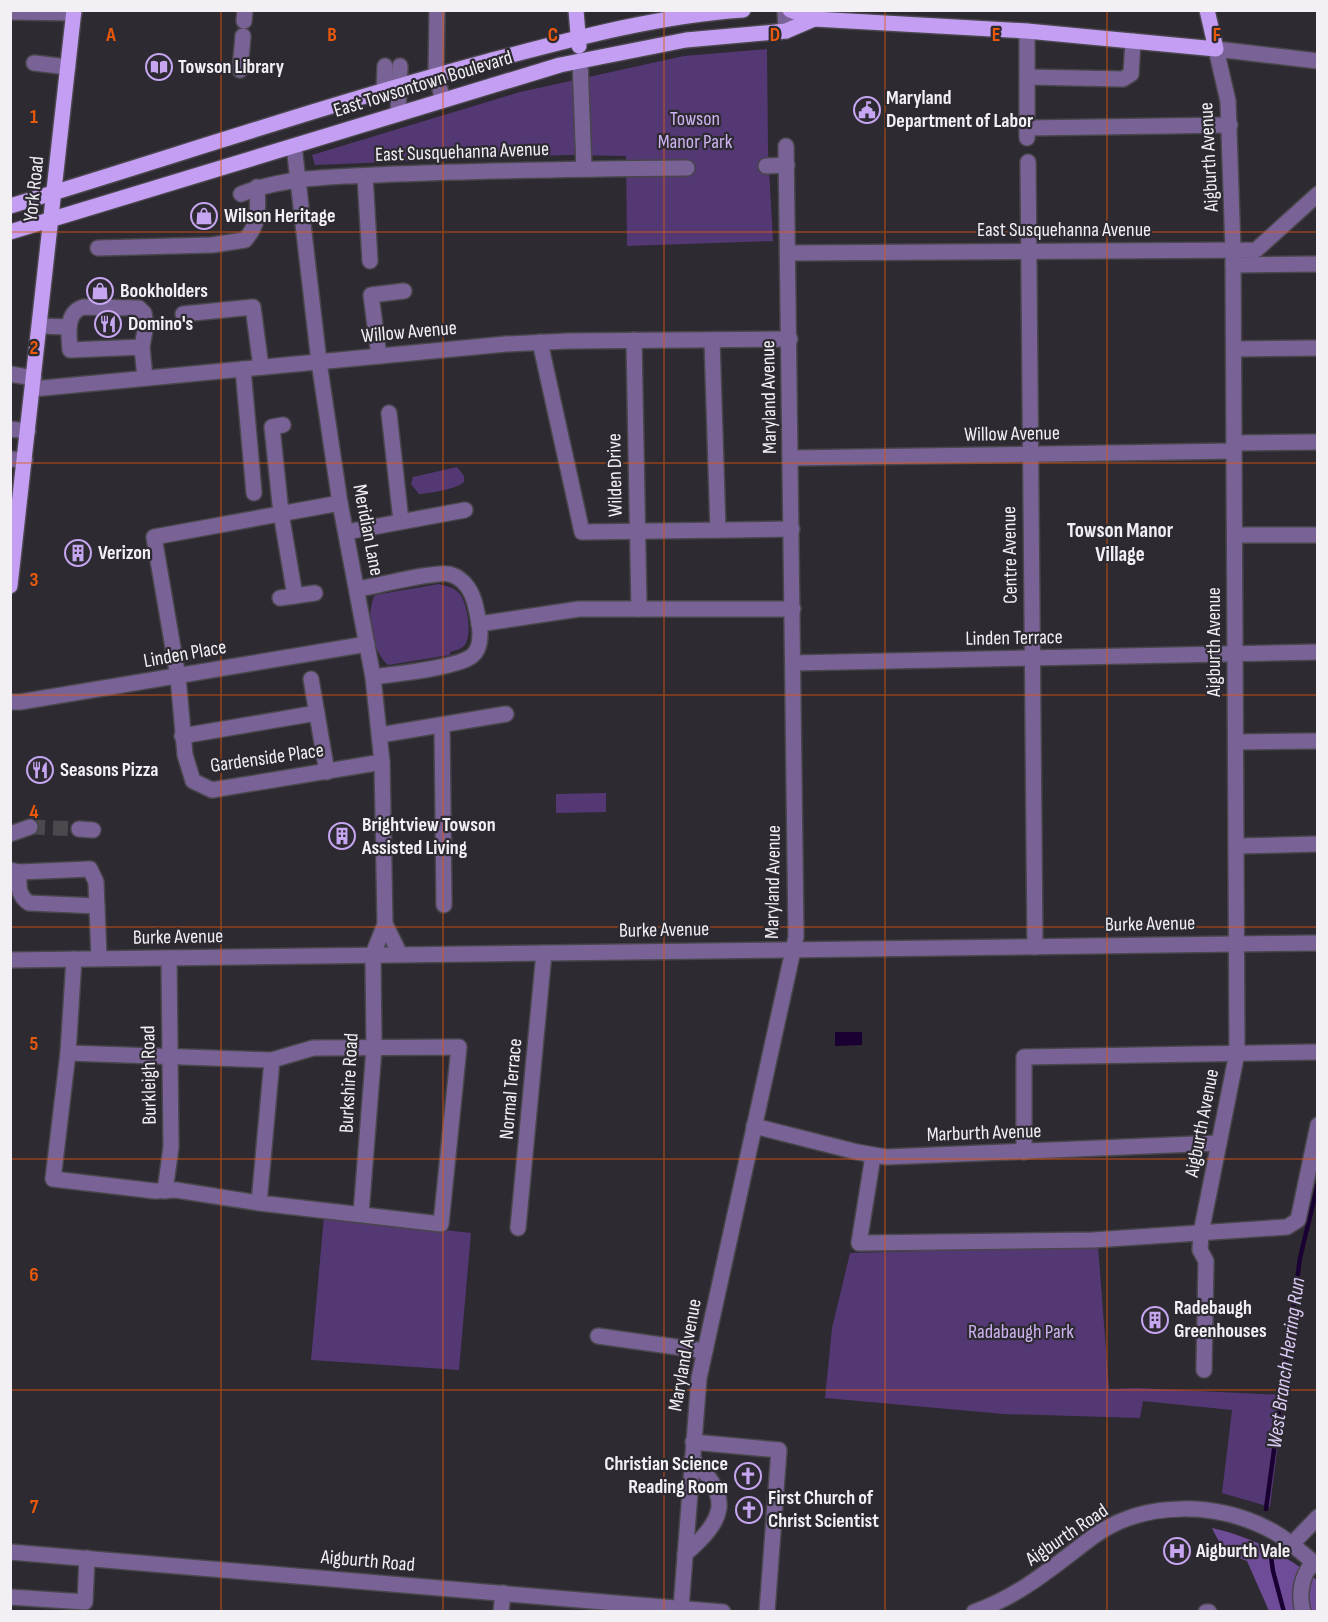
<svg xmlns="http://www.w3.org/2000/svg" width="1328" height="1622" font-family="'Sofia Sans Condensed',sans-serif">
<rect width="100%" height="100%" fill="#2d2a31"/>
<g fill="#543874">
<path d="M767,49L768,150L773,241L627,246L626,156L567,155L315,165L312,155L520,92L684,56Z"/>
<path d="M457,467L464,476V482C457,489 431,493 419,494L411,484L413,477Z"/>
<path d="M439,584C445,586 452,587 457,591C467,599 472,631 466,643C463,649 457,650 450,652V655L388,665C372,651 365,613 375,595Z"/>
<path d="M606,793V812L556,813V794Z"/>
<path d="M324,1216L471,1233L459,1370L311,1360Z"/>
<path d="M1098,1246L1109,1389L1136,1388L1284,1395L1270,1507L1222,1493L1232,1410L1143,1401L1140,1418L1004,1414L825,1398L832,1328L850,1253Z"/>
</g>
<path fill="#6f4c98" d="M1212,1528C1252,1537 1285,1554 1317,1580V1611H1269L1247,1561C1229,1555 1220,1546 1212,1528Z"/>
<path fill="#1a0032" d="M835,1032H862V1045L835,1046Z"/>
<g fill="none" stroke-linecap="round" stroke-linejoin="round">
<g stroke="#1a0032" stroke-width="4.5">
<path d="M1266,1509L1300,1258L1318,1183"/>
<path d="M1270,1549L1273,1571L1284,1612"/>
</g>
<path stroke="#4b484e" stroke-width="15" stroke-dasharray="15 8" stroke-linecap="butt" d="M30,827L79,829"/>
<defs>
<g id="minor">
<path d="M437,10L436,75L443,100"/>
<path d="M785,10L786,31"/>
<path d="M10,12L74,13"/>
<path d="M244,21L245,10"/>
<path d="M1027,31V138"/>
<path d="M580,60L584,169"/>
<path d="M34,63L68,67"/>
<path d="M240,70L243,36"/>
<path d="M1027,77L1123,79L1131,74L1133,41"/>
<path d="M384,91L385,66"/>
<path d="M398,113L400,66"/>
<path d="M1027,128L1230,125"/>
<path d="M294,146L319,362L340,503L373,677L382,762L385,924L373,954L374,1049L361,1214"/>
<path d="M1028,162L1035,947"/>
<path d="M766,166L787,165"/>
<path d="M365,176L370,261"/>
<path d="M241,194C289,175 344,177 395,174C492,170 590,169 687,168"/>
<path d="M98,248L212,245L245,240C260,223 258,209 257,187"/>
<path d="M789,253L1256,250L1318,194"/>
<path d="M1233,265L1318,264"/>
<path d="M183,314L253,307L261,367"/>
<path d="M40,326L69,327"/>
<path d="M634,340L639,609"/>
<path d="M712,340L718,530"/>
<path d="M540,342L582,532L792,529"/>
<path d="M142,347L70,350C69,335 65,313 83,307L139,308L144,313L146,325L142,347L145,378"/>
<path d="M1234,349L1318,348"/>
<path d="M379,356L371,295L404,291"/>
<path d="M243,369L254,493"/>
<path d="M10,374L34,378"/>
<path d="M33,389L506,344L568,341L790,339"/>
<path d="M389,413L401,521"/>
<path d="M283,425L272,427L281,513L295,596"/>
<path d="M10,429L28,431"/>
<path d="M1234,443L1318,442"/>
<path d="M791,458L1234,451"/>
<path d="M10,459L25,460"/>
<path d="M340,503L154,537L178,677L185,755L193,781L212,790L382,762"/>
<path d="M346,532L465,510"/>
<path d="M1235,535H1318"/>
<path d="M358,589C377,586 435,571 449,574C465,578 473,593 476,608C479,622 485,645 472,656C457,668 395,674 373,677"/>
<path d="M280,598L315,593"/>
<path d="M479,624L579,609H793"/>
<path d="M793,663L1318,652"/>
<path d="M311,679L327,772"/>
<path d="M10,702H20L367,644"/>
<path d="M442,725L444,905"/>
<path d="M380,735L506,714"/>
<path d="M182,736L317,713"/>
<path d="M1236,742L1318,741"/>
<path d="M79,829L93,830"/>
<path d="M10,834L30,827"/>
<path d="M1237,846L1318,844"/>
<path d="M10,870L19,872L90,869L96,882L99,958"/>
<path d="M19,872C19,885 17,895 29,903L97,906"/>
<path d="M385,924L400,954"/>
<path d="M74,959L68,1053L53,1179L155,1191L176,1190L259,1203L441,1224L459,1047L313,1048L272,1060L259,1203"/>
<path d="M10,960L1318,943"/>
<path d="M68,1053L272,1060"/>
<path d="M754,1126L857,1152L886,1157L1219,1143"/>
<path d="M1024,1152V1057L1318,1052"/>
<path d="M873,1156L859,1243L1093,1240L1287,1227L1298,1220L1318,1125"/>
<path d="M165,1191L171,1147L169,958"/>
<path d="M518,1228L544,953"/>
<path d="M598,1336L705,1351"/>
<path d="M1204,1370L1206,1261L1200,1250L1201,1233L1237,1053L1233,250L1228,101L1216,49L1318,61"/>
<path d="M693,1442L779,1450L767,1612"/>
<path d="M1292,1544L1318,1517"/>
<path d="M10,1552L723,1612"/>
<path d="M685,1554C725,1520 733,1497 692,1459"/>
<path d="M10,1597L85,1602L87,1558"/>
<path d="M681,1608L699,1378L796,937L786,146"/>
<path d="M501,1612L503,1593"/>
<path d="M974,1612C1022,1595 1055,1565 1094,1536C1146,1499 1220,1502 1274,1532C1290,1541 1303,1554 1318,1566"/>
<path d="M1206,1612H1209"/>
<path d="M1303,1612C1298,1593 1301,1577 1313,1562"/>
</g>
<g id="major">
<path d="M576,10L579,46"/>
<path d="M790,10L814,19L1027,31L1216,49L1207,10"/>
<path d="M10,206C169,158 325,105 485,62C569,40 655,16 743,10"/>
<path d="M10,232L560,65L686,40L786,31L814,19"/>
<path d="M10,586L74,10"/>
</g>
</defs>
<use href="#minor" stroke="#49464c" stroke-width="18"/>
<use href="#major" stroke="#49464c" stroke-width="18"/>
<use href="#minor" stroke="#796396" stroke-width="15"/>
<use href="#major" stroke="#c39ef2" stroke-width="15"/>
</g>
<path fill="none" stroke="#e8590c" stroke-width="1.5" stroke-opacity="0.55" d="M221,10V1612M443,10V1612M664,10V1612M885,10V1612M1107,10V1612M10,232H1318M10,463H1318M10,695H1318M10,927H1318M10,1159H1318M10,1390H1318"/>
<defs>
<symbol id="library-ring" viewBox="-11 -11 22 22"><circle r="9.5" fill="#2d2a31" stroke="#c6a6f0" stroke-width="1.5"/><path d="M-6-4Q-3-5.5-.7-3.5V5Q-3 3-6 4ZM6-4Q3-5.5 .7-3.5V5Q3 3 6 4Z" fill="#c6a6f0"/></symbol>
<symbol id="civic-ring" viewBox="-11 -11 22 22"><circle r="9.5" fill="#2d2a31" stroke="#c6a6f0" stroke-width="1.5"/><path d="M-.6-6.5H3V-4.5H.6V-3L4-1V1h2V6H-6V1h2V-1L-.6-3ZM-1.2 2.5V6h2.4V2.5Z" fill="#c6a6f0"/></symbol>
<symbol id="shop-ring" viewBox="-11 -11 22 22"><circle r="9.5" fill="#2d2a31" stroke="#c6a6f0" stroke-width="1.5"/><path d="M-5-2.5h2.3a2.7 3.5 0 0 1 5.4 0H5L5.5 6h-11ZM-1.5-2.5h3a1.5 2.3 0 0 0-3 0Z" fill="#c6a6f0"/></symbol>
<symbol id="restaurant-ring" viewBox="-11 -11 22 22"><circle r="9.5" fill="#2d2a31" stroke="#c6a6f0" stroke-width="1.5"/><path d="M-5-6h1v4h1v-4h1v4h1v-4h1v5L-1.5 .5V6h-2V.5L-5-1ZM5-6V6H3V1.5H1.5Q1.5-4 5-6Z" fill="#c6a6f0"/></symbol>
<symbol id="building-ring" viewBox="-11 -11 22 22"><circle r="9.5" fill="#2d2a31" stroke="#c6a6f0" stroke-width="1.5"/><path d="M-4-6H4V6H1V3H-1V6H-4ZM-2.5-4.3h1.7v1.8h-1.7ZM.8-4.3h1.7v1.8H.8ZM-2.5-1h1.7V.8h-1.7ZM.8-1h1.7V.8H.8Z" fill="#c6a6f0"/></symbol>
<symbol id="church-ring" viewBox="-11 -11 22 22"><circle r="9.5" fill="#2d2a31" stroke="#c6a6f0" stroke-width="1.5"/><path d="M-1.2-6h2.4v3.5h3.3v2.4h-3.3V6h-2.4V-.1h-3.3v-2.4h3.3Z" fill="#c6a6f0"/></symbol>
<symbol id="hospital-ring" viewBox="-11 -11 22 22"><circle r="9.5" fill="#2d2a31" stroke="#c6a6f0" stroke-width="1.5"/><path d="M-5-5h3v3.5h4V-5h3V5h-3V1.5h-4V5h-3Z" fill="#c6a6f0"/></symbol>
</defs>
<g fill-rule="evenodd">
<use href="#library-ring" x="144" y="52" width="30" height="30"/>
<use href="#civic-ring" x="852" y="95" width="30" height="30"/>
<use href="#shop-ring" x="189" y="201" width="30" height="30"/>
<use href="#shop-ring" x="85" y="276" width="30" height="30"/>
<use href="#restaurant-ring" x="93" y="309" width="30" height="30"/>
<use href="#building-ring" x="63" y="538" width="30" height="30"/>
<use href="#restaurant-ring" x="25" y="755" width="30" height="30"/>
<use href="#building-ring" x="327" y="821" width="30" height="30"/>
<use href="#building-ring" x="1140" y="1305" width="30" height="30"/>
<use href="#church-ring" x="733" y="1461" width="30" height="30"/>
<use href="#church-ring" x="734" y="1495" width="30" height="30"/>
<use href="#hospital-ring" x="1162" y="1536" width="30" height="30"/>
</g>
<g text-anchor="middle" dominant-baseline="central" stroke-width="4.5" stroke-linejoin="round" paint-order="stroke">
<g font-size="20" font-weight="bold" fill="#f2f0f5" stroke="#2d2a31" text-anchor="start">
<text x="178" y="67">Towson Library</text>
<text x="886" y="98">Maryland<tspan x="886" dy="23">Department of Labor</tspan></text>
<text x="224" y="216">Wilson Heritage</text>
<text x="120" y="291">Bookholders</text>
<text x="128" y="324">Domino's</text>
<text x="98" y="553">Verizon</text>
<text x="60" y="770">Seasons Pizza</text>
<text x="362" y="825">Brightview Towson<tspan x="362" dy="23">Assisted Living</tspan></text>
<text x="1174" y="1308">Radebaugh<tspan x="1174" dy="23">Greenhouses</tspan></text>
<text x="728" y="1464" text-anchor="end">Christian Science<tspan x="728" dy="23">Reading Room</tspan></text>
<text x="768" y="1498">First Church of<tspan x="768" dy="23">Christ Scientist</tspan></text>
<text x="1196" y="1551">Aigburth Vale</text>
</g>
<g font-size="20" fill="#f2f0f5" stroke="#2d2a31">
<text transform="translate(423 84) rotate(-17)">East Towsontown Boulevard</text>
<text transform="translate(462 152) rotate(-2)">East Susquehanna Avenue</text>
<text transform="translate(1209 157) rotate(-93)">Aigburth Avenue</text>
<text transform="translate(34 189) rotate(-84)">York Road</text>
<text x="1064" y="230">East Susquehanna Avenue</text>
<text transform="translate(409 332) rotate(-5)">Willow Avenue</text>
<text transform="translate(769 397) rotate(-91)">Maryland Avenue</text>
<text transform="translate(1012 434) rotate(-1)">Willow Avenue</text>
<text transform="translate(615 475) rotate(-91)">Wilden Drive</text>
<text transform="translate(368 530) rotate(79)">Meridian Lane</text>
<text transform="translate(1010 555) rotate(-91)">Centre Avenue</text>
<text transform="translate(1014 638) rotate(-1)">Linden Terrace</text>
<text transform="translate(1214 642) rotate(-90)">Aigburth Avenue</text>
<text transform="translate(185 654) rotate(-10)">Linden Place</text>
<text transform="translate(267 758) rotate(-8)">Gardenside Place</text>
<text transform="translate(773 882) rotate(-89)">Maryland Avenue</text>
<text transform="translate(1150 924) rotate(-1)">Burke Avenue</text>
<text transform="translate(664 930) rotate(-1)">Burke Avenue</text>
<text transform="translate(178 937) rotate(-1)">Burke Avenue</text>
<text transform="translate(149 1075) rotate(-91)">Burkleigh Road</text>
<text transform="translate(349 1083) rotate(-87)">Burkshire Road</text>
<text transform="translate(511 1089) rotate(-85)">Normal Terrace</text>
<text transform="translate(1202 1123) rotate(-79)">Aigburth Avenue</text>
<text transform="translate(984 1133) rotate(-2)">Marburth Avenue</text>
<text transform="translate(685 1355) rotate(-80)">Maryland Avenue</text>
<text transform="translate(1067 1535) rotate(-34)">Aigburth Road</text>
<text transform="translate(368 1561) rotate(5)">Aigburth Road</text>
</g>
<g font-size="20" fill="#ceb3f2" stroke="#2d2a31">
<text x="695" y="119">Towson<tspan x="695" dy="23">Manor Park</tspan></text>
<text x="1021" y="1332">Radabaugh Park</text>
</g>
<g font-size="21" font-weight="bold" fill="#f2f0f5" stroke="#2d2a31">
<text x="1120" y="530">Towson Manor<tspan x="1120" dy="24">Village</tspan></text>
</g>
<g font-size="21" font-style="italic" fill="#ddccf6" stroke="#2d2a31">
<text transform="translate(1286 1363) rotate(-82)">West Branch Herring Run</text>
</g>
</g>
<g font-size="20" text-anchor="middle" font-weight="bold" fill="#e8590c" stroke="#2d2a31" stroke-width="4.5" stroke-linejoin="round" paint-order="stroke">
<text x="111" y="41">A</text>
<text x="332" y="41">B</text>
<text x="553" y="41">C</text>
<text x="775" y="41">D</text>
<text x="996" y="41">E</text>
<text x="1217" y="41">F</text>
<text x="34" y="123">1</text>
<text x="34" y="354">2</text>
<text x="34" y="586">3</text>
<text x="34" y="818">4</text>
<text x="34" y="1050">5</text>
<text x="34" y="1281">6</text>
<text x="34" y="1513">7</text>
</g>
<rect width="1328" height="1622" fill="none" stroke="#f2f0f5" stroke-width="24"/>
</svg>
